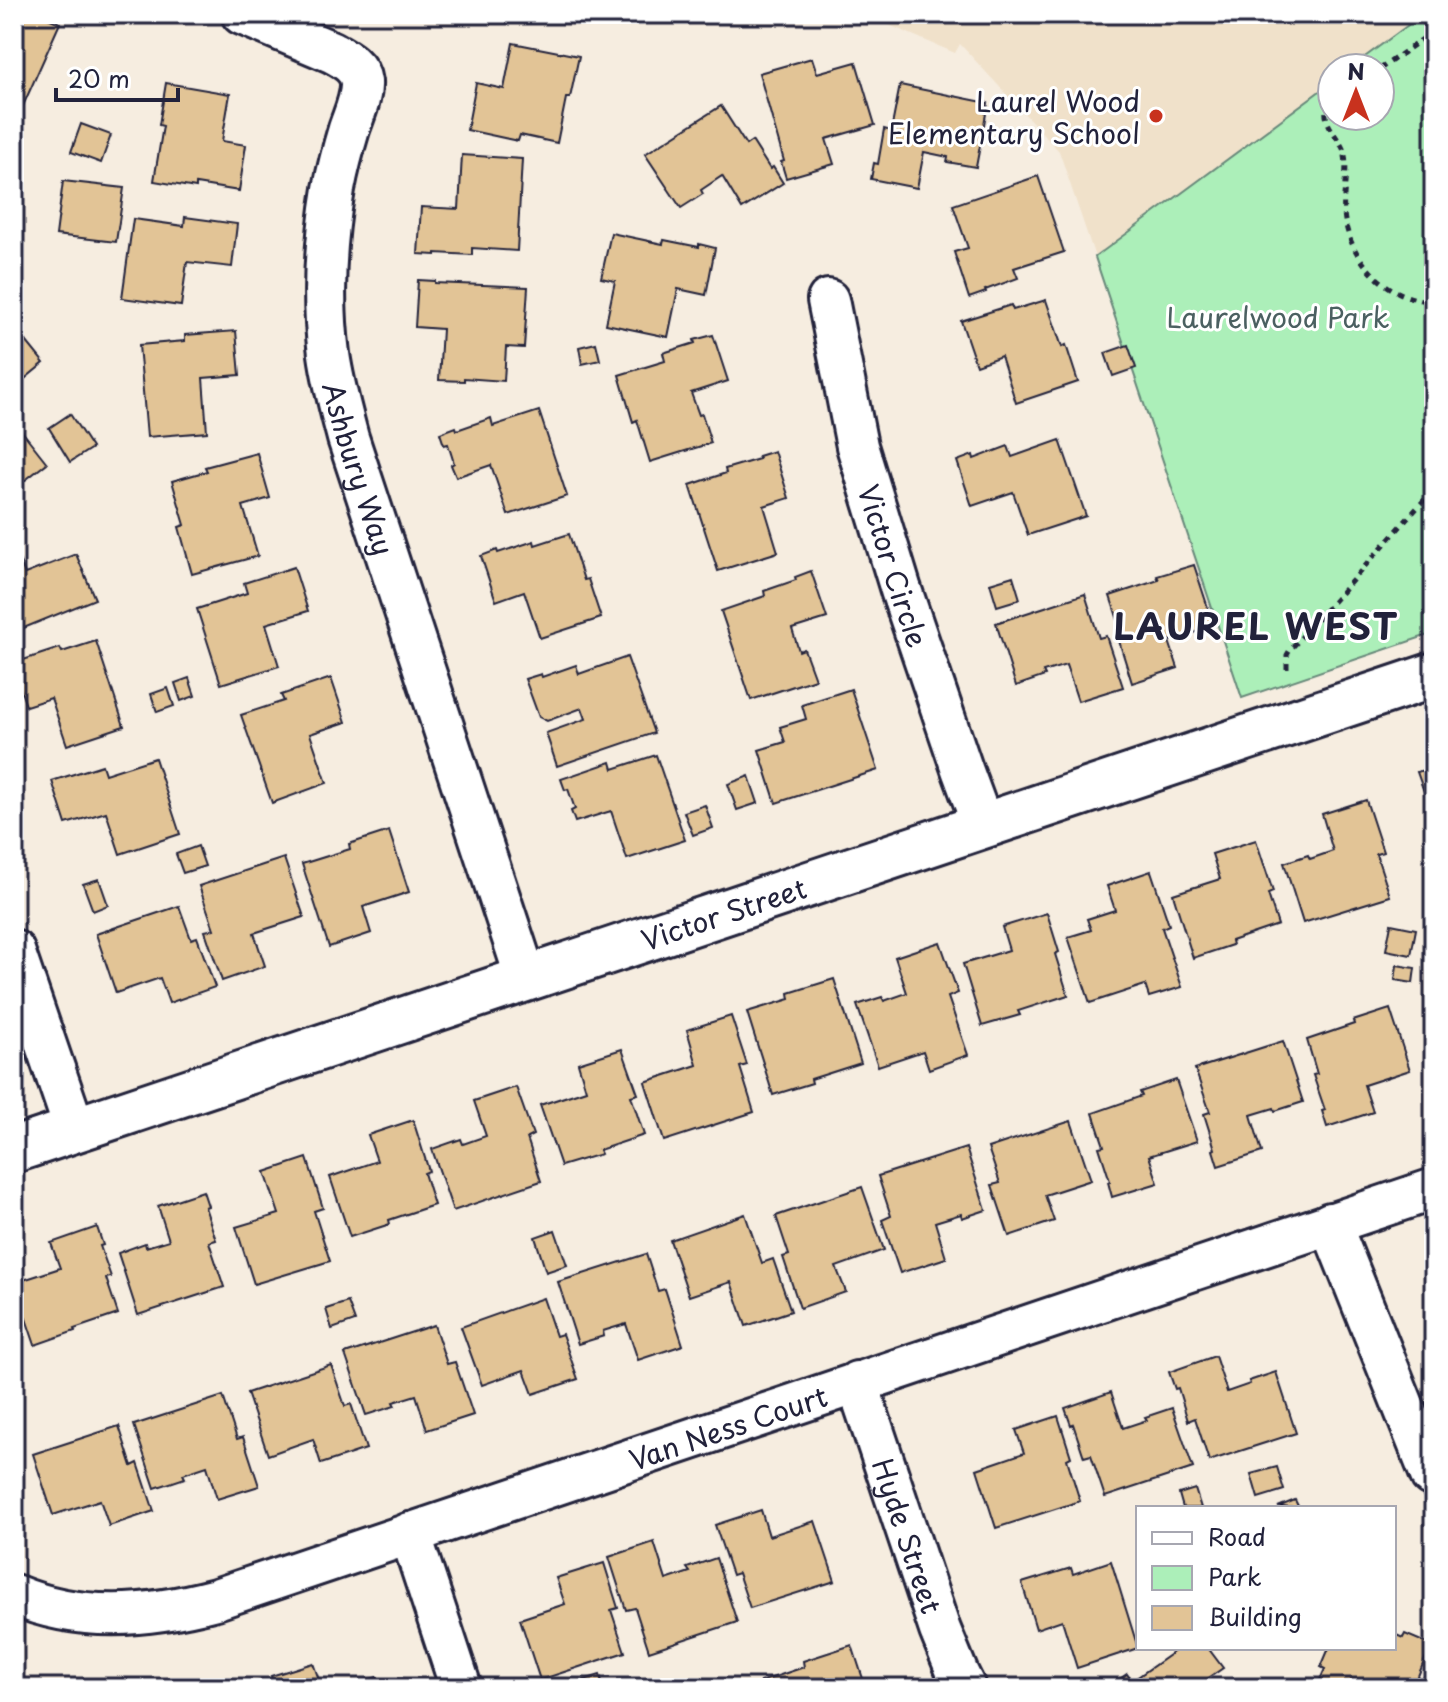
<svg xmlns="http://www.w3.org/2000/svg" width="1448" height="1702" font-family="'Playpen Sans',sans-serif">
<rect width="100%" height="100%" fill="#f6ede0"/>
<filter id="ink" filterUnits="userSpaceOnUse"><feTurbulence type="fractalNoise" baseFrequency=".0125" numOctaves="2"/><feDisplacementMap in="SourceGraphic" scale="16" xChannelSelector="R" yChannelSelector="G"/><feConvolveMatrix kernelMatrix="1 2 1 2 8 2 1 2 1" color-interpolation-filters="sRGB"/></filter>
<g filter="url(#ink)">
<path fill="#f0e1ca" d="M863,14H1423L1350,68H1332V82L1095,257L1059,151L960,44L955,53Z"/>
<path fill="#acefb9" stroke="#67887a" stroke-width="2" d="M1423,14H1434V633L1242,698L1095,257L1332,82V116H1380V68H1350Z"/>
<g fill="#e2c496" stroke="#22223b" stroke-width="2">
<path d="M14,14H38L60,23L22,108L14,105Z"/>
<path d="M901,14H920L917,21Z"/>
<path d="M513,43L579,56L570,98H566L557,143L520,135L518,141L467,130L476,83L504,89Z"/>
<path d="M812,58L817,73L856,62L875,125L826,139L834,164L786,178L781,162L784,161L759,73Z"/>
<path d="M166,83L230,94L222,141L246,145L239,191L196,184V188L154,181L163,126L159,125Z"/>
<path d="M900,85L988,103L976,167L947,162L948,157L924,152L917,188L871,179L874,163L878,164L884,129L891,131Z"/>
<path d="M721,106L746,145L752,141L770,169L773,167L783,183L742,209L722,176L701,190L703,194L681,208L645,154Z"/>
<path d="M81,124L111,135L101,163L71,152Z"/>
<path d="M462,155L522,159L517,251L472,248V255L436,253V255L418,254L421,207L459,209Z"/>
<path d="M1038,176L1064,252L1014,268L1018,278L985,290L986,292L969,298L954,252L968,248L953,205Z"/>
<path d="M63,181L124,188L116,242L56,235Z"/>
<path d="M185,217L237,224L232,267L187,262L181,306L122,298L133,219L184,226Z"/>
<path d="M611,233L663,244L664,240L699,247V244L715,248L706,295L678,289L668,337L606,324L615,281L601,278Z"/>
<path d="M418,280L435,281V283L528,287L524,348L506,347L504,381L464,378V381L439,380L442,329L415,327Z"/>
<path d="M1046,300L1062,347L1066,345L1078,382L1016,403L1001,356L976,365L961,321L1011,305L1013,310Z"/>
<path d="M236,331L240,375L203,378L207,432L147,437L139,345L185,341V335Z"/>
<path d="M713,335L728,381L691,393L699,415L702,414L711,443L650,462L637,420L633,422L619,375L665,361L663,353L695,343L694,340Z"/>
<path d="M22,336L44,363L16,386L14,385V343Z"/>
<path d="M596,343L600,360L582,364L579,347Z"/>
<path d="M1128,345L1136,368L1113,376L1105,353Z"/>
<path d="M539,411L567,496L508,515L491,465L456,477L451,465L454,463L448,444L444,445L440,433L456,427L457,430L491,418L493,426Z"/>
<path d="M70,414L92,448L70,462L49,428Z"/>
<path d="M14,421L47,463L14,489Z"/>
<path d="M1060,440L1086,516L1028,535L1013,492L972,506L957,461L973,455L974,459L1008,446L1012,457Z"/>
<path d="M774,451L789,498L764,506L778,552L718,571L690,485L726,473L725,469L759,459L758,456Z"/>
<path d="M257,453L270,498L243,506L258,556L192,574L179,527L185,525L172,481L207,471L205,467Z"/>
<path d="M569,534L584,580L588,579L601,618L540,638L524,591L496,601L481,556L497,550L498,553L534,541L535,545Z"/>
<path d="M14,547L25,574L76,554L95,599L14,632Z"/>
<path d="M1194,565L1214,626L1169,641L1178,668L1132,683L1116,631L1121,629L1110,596L1159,580L1157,576Z"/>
<path d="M294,567L308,611L266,624L279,666L221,684L197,609L247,593L244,583Z"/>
<path d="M811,571L827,618L792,629L799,651L804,649L815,679L751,700L721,611L765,596L764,591L796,580L795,577Z"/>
<path d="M1013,576L1020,599L997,606L990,583Z"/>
<path d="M1085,594L1099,638L1106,636L1123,687L1078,701L1066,665L1043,672L1045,676L1016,686L996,623Z"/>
<path d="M96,641L124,726L67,745L51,698L26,706L14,670V663L60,648L62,652Z"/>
<path d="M627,657L654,733L557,766L546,733L586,719L582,708L547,721L539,717L525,679L541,674L542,677L576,665L579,674Z"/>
<path d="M189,678L195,696L181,701L175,683Z"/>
<path d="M331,678L346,722L310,734L327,783L272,803L241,715L284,701L281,695Z"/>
<path d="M168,688L174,706L157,712L151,694Z"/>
<path d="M851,689L878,770L776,803L759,750L785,742L780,727L806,719L802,705Z"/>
<path d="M656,755L685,840L627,859L611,811L575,822L571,811L575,809L568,789L565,790L561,779L611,762L613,769Z"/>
<path d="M155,758L180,834L120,854L106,812L66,824L52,781L102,765L105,774Z"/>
<path d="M1434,767V820L1417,772Z"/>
<path d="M749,776L758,803L737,810L728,784Z"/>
<path d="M1366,800L1383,852L1376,854L1390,896L1303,923L1284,863L1308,855L1310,859L1333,851L1322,814Z"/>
<path d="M705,805L713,828L693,835L684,812Z"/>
<path d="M389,831L409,892L363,907L371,933L329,947L302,864L350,849L349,844Z"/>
<path d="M1256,840L1273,892L1268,894L1278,925L1231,941L1232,945L1193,958L1173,894L1220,879L1212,854Z"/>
<path d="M198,846L205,866L183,873L176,854Z"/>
<path d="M284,858L304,917L254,933L265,966L222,981L205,931L214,929L199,886Z"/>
<path d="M1151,871L1169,925L1162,928L1182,987L1149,997L1145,985L1090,1003L1068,937L1091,930L1087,919L1115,910L1107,886Z"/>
<path d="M99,879L108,905L93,911L83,884Z"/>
<path d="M179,906L191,939L197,937L215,987L169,1003L160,978L116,993L96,934Z"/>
<path d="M1047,913L1059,952L1055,954L1068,995L1018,1011L1020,1015L982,1026L963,964L1009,950L1002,927Z"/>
<path d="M1391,924L1416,929L1411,955L1386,950Z"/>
<path d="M940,942L958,993L948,997L968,1055L929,1069L923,1051L878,1066L857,1005L882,997L884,1001L907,993L895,957Z"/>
<path d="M1397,965L1415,968L1413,983L1395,980Z"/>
<path d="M834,979L861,1063L811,1079L812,1083L773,1095L747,1012L790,999L789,993Z"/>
<path d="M1390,1009L1410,1070L1364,1085L1373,1112L1327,1127L1322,1111L1325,1110L1313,1075L1317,1074L1307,1040L1354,1024L1353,1021Z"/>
<path d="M731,1016L747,1065L740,1067L754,1112L664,1141L645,1082L697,1065L687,1030Z"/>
<path d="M1283,1041L1303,1102L1275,1111L1274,1108L1251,1115L1262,1152L1218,1166L1213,1150L1215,1149L1204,1114L1210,1112L1195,1069Z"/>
<path d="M622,1049L638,1094L631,1096L644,1135L599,1150L601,1154L561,1166L540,1105L586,1090L578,1063Z"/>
<path d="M1176,1080L1197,1141L1149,1156L1158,1183L1112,1197L1108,1182L1110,1181L1099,1147L1104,1146L1093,1113L1142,1096L1140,1092Z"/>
<path d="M516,1087L533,1135L527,1138L541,1181L453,1211L432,1149L461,1139L463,1144L486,1136L474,1101Z"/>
<path d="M413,1120L429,1171L424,1173L434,1205L389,1220L390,1224L350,1237L330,1177L377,1161L368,1135Z"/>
<path d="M1071,1121L1091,1180L1045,1195L1054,1221L1009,1236L992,1185L1000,1183L988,1148Z"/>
<path d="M966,1148L986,1210L962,1218L961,1214L935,1222L946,1258L900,1273L882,1220L891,1216L878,1176Z"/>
<path d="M307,1158L323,1208L314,1211L330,1261L254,1284L236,1227L279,1214L265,1172Z"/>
<path d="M862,1187L884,1250L836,1267L846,1292L800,1308L783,1257L789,1255L776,1216Z"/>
<path d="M203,1191L208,1206L205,1207L216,1240L209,1242L224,1287L138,1315L118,1253L145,1243L146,1247L169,1240L158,1206Z"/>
<path d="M745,1214L762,1263L773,1259L791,1311L746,1326L731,1282L689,1296L670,1240Z"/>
<path d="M97,1227L103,1245L100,1246L111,1277L106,1278L118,1314L74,1329L75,1331L35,1345L21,1304L18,1305L14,1294V1283L60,1268L51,1243Z"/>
<path d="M555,1230L567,1265L546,1272L535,1237Z"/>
<path d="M646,1254L658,1291L665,1289L683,1345L638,1360L626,1324L603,1331L604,1336L578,1344L558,1282Z"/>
<path d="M543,1298L556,1336L562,1334L578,1379L533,1394L524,1370L482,1385L461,1327Z"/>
<path d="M348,1302L355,1321L332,1329L326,1309Z"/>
<path d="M434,1325L447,1364L455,1362L473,1415L427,1430L416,1395L393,1402L395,1406L366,1415L345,1354Z"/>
<path d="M1215,1356L1227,1392L1250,1384L1249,1381L1276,1372L1296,1433L1209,1461L1195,1418L1188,1421L1178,1388L1175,1389L1169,1372Z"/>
<path d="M331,1365L345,1406L351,1404L366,1449L321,1464L313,1439L268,1455L247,1393Z"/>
<path d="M1111,1392L1123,1428L1147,1420L1145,1417L1172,1408L1193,1468L1105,1497L1091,1455L1084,1457L1073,1424L1071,1425L1065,1408Z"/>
<path d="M223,1396L237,1439L243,1437L259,1486L217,1499L207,1466L183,1474L185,1478L155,1488L134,1425Z"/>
<path d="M1058,1416L1071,1457L1067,1459L1080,1501L996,1528L977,1469L1024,1453L1016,1430Z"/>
<path d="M119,1426L132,1466L138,1463L154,1511L109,1526L100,1500L53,1515L33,1454Z"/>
<path d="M1277,1467L1284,1490L1258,1498L1251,1474Z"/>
<path d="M1195,1489L1201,1508H1183L1179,1494Z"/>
<path d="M1295,1500L1299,1508L1278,1507Z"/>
<path d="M761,1510L769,1536L815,1521L835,1581L750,1608L738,1573L732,1575L715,1525Z"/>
<path d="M654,1542L666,1580L690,1572L687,1568L716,1558L737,1622L649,1651L635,1608L626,1610L609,1557Z"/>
<path d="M1111,1561L1138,1648L1077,1668L1062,1620L1036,1629L1022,1583L1071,1568L1073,1574Z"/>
<path d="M604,1563L618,1608L611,1610L625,1652L540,1680L520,1619L565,1604L556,1578Z"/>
<path d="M1394,1634L1403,1638L1405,1634L1431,1645L1413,1688H1370L1351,1680L1347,1688L1317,1686L1325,1669L1321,1667L1329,1648H1394Z"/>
<path d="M852,1645L866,1688H762L760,1682L804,1667L803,1661Z"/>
<path d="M1179,1648H1208L1223,1668L1200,1684L1203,1688H1107L1127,1674L1132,1681Z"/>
<path d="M313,1663L322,1688H274L271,1676Z"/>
<path d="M600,1675L604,1688H559Z"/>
<path d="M377,1677L380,1688L344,1687Z"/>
<path d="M666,1678L669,1688H649L648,1684Z"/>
<path d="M262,1680L265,1688H240Z"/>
</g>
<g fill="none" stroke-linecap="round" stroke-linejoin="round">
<defs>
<g id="street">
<path id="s1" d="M242,14L332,52C345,59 359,66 361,82C362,98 354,114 349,129C343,149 338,168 334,189C325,243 322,300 329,354C333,383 341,411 348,438L526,978"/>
<path id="s2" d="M828,300L857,446L872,495L901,590L962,769L983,826"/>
<path d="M14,951L75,1130"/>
<path d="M1330,1223L1431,1475"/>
<path id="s3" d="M857,1382L940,1630L958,1674L965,1688"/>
<path d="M410,1533L461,1688"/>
<path id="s4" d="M14,1595C81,1623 147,1617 216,1599L1434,1189"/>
</g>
<g id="secondary">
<path id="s5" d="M14,1150L1434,675"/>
</g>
</defs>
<use href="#street" stroke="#22223b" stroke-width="46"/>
<use href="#secondary" stroke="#22223b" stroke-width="50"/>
<g stroke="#22223b" stroke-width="5" stroke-dasharray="6 6" stroke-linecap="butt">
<path d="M1380,69L1434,31"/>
<path d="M1332,103L1327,106C1321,122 1339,137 1344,151C1349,169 1342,195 1344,213C1348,259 1388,301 1434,301"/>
<path d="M1287,669V655L1290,650L1434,489"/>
</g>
<use href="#street" stroke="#fff" stroke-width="40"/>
<use href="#secondary" stroke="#fff" stroke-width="44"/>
</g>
</g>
<circle fill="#c8321e" stroke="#fff" stroke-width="3" cx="1156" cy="116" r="8"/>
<g text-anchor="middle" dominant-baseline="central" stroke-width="6" stroke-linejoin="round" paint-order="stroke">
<g font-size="28" fill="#22223b" stroke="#fff" text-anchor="end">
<text x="1140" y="100">Laurel Wood<tspan x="1140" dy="32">Elementary School</tspan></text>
</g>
<g font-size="28" fill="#4b6061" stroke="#fff">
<text x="1278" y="316">Laurelwood Park</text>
</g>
<g font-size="28" fill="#22223b" stroke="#fff">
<text stroke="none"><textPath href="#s1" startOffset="536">Ashbury Way</textPath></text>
<text stroke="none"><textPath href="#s2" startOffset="274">Victor Circle</textPath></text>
<text stroke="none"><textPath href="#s5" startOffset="748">Victor Street</textPath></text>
<text stroke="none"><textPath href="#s4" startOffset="746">Van Ness Court</textPath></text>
<text stroke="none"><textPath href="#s3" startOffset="162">Hyde Street</textPath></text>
</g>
<g font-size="36" font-weight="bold" letter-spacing="2" fill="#22223b" stroke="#fff">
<text x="1256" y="625">LAUREL WEST</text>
</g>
</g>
<rect width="1448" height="1702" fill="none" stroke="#fff" stroke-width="48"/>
<rect x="24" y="24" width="1400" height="1654" fill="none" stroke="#22223b" stroke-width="3" filter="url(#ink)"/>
<rect x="1136" y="1506" width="260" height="144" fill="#ffffff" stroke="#a7a7b1" stroke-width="2"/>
<rect x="1152" y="1532" width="40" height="12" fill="#ffffff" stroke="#a7a7b1" stroke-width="2"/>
<text x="1208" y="1546" font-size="24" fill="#22223b">Road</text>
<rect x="1152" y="1566" width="40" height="24" fill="#acefb9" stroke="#a7a7b1" stroke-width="2"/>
<text x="1208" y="1586" font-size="24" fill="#22223b">Park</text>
<rect x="1152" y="1606" width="40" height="24" fill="#e2c496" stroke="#a7a7b1" stroke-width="2"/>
<text x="1208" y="1626" font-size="24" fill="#22223b">Building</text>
<g transform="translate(1356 92)"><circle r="38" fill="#ffffff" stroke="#a7a7b1" stroke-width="2"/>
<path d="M0-6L14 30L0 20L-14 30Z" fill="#c8321e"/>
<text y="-12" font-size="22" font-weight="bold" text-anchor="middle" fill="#22223b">N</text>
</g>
<path d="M56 88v12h122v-12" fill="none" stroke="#22223b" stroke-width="4"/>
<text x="68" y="88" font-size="24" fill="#22223b" stroke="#ffffff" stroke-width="6" paint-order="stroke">20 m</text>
</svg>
